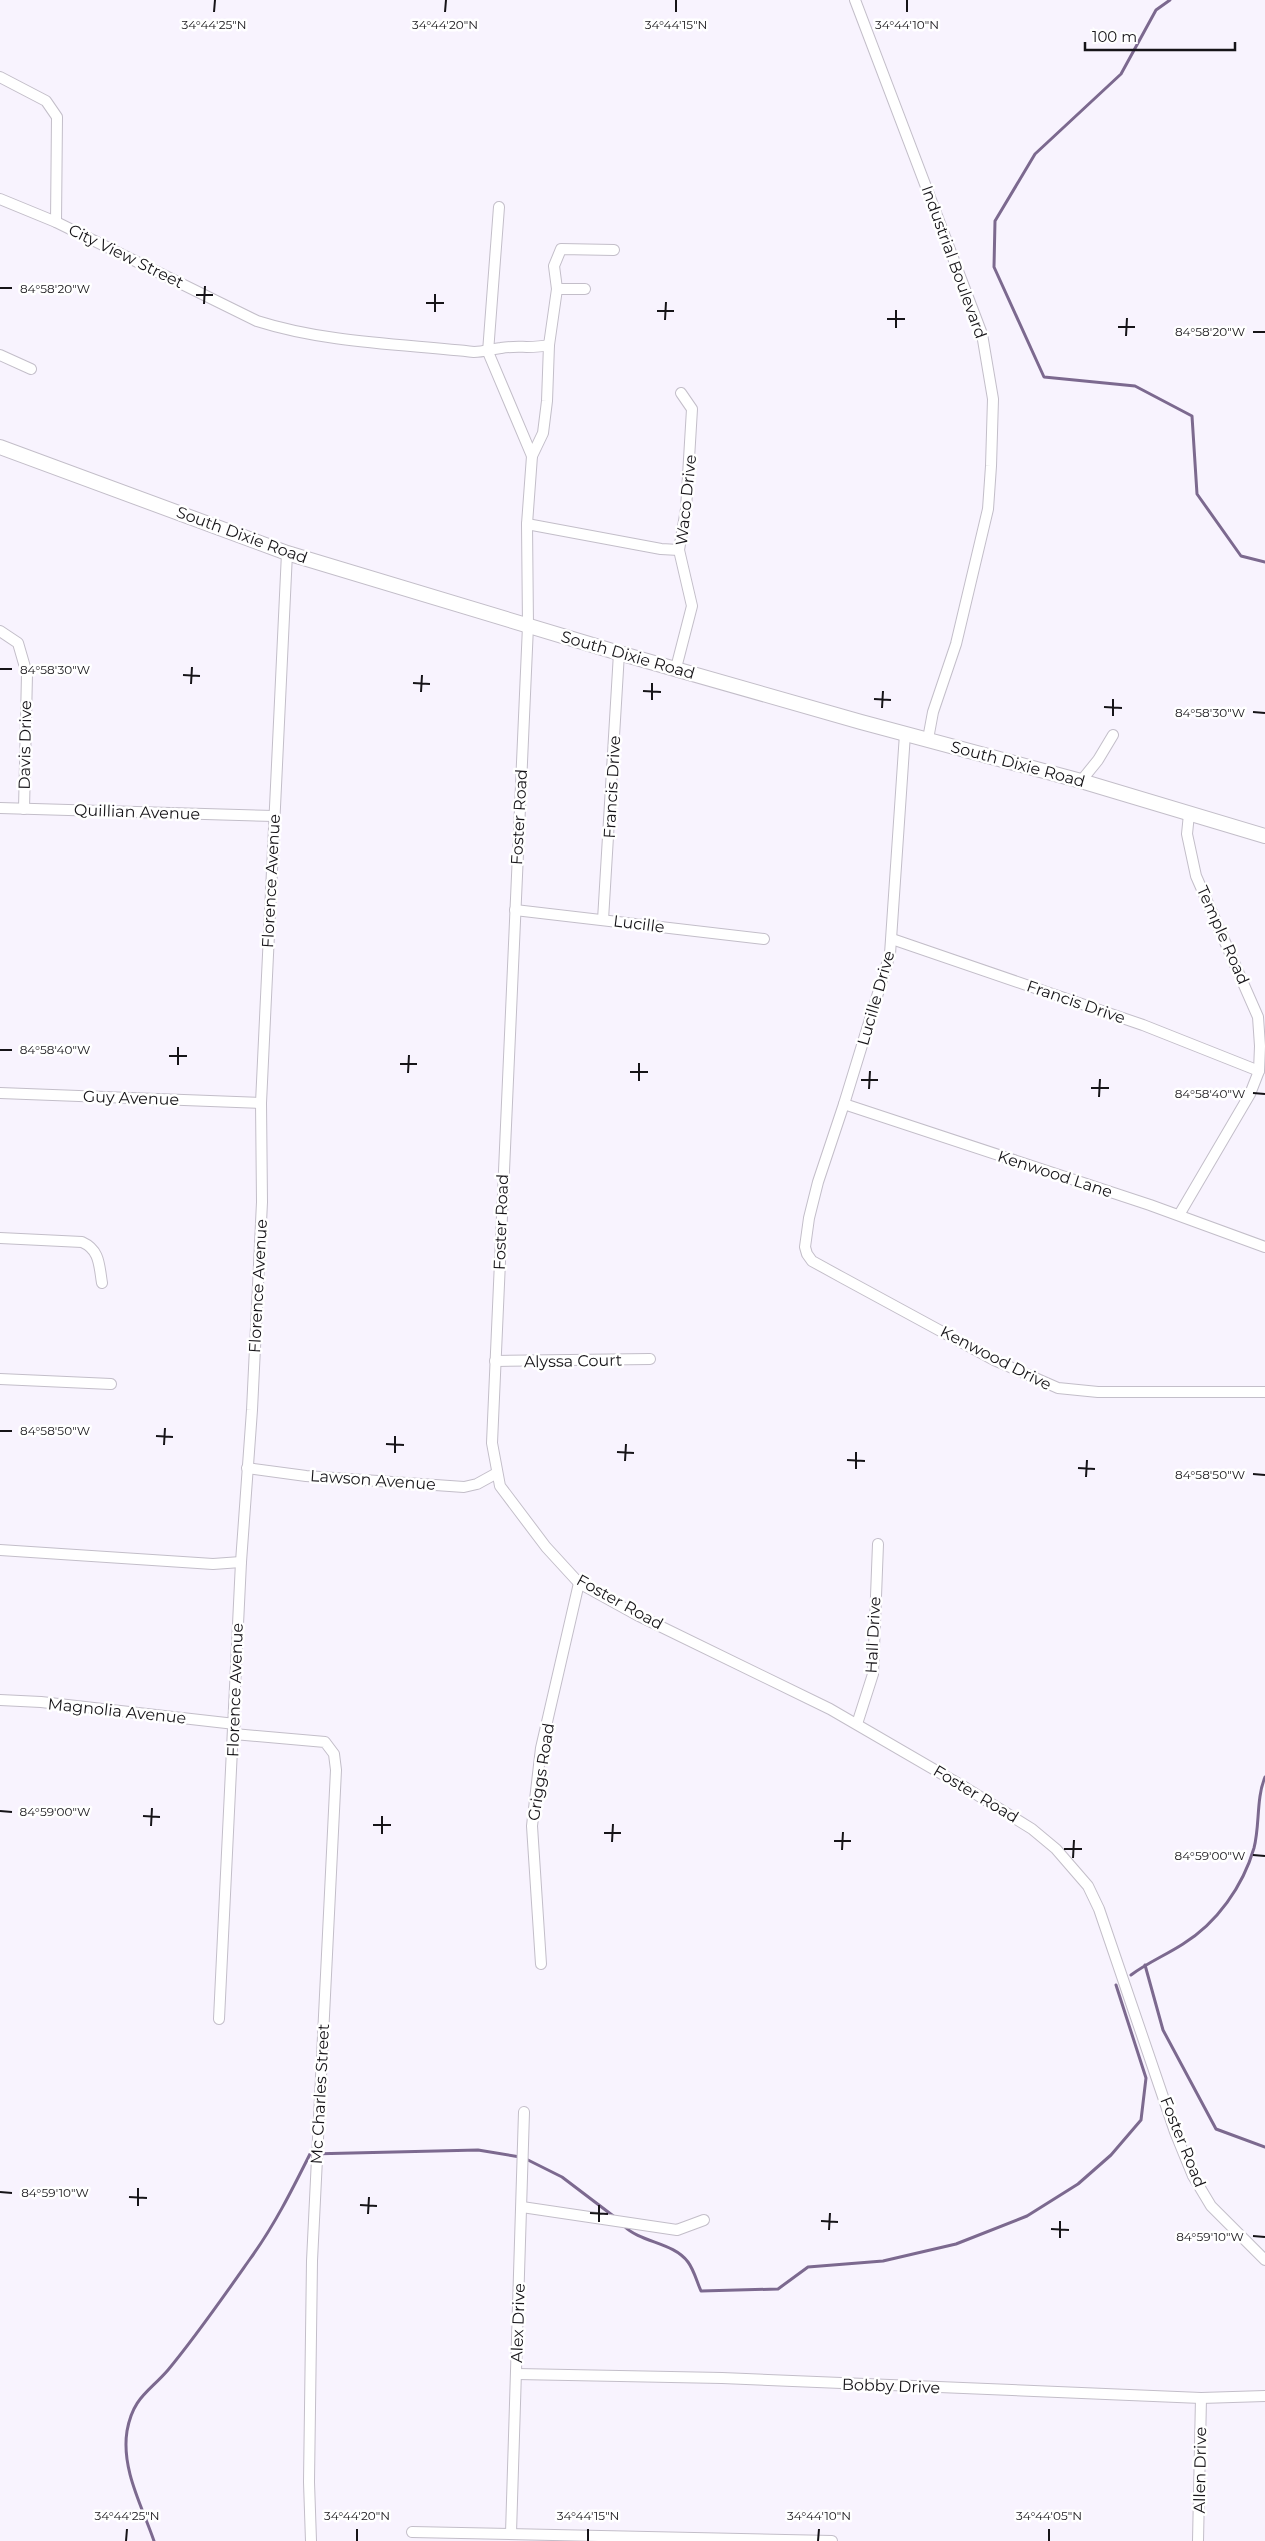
<svg xmlns="http://www.w3.org/2000/svg" width="1265" height="2541" font-family="Montserrat,sans-serif">
<rect width="100%" height="100%" fill="#f8f3fe"/>
<g fill="none" stroke-linecap="round" stroke-linejoin="round">
<g stroke="#7c698f" stroke-width="3">
<path d="M1170,0L1156,10L1121,74L1035,154L995,221L994,267L1044,377L1135,386L1192,416L1197,494L1241,556L1265,562"/>
<path d="M1145,1965L1163,2030L1216,2129L1265,2147"/>
<path d="M1131,1975C1147,1963 1166,1955 1183,1944C1217,1923 1243,1886 1254,1848C1260,1825 1256,1799 1265,1777"/>
<path d="M526,2159L562,2177L616,2218"/>
<path d="M624,2226C641,2243 673,2242 688,2262C694,2270 697,2282 701,2291L778,2289L808,2267L883,2261L956,2244L1027,2216L1078,2184L1111,2155L1141,2120L1146,2078L1116,1985"/>
<path d="M154,2541C142,2506 121,2469 127,2431C133,2397 149,2392 168,2370C197,2335 224,2296 250,2259C274,2226 292,2190 310,2154L478,2150L520,2157"/>
</g>
<defs>
<g id="minor">
<path d="M855,0L982,334L993,399L991,466L988,509L956,644L933,712L928,739"/>
<path d="M0,77L46,101L57,117L56,222"/>
<path d="M0,199L56,222L257,321C326,343 402,344 474,352C484,352 491,349 501,348C517,345 531,349 549,345"/>
<path d="M499,207L488,352L532,456"/>
<path d="M614,250L561,249L554,266L557,289L549,345L547,401L543,433L532,456L527,524L528,626L492,1443L500,1486L546,1547L579,1583L637,1615L830,1709L966,1788L1032,1829L1056,1849L1088,1886L1099,1909L1175,2132L1193,2176L1211,2206L1265,2260"/>
<path d="M557,289H585"/>
<path d="M0,355L31,369"/>
<path d="M527,524L661,549L679,550"/>
<path d="M0,631L18,643L27,674L24,809"/>
<path d="M676,668L692,606L679,550L686,509L692,409L681,393"/>
<path d="M905,734L890,954L844,1104L818,1182L809,1218L805,1247L807,1254L812,1261L843,1278L994,1360L1058,1388L1098,1392H1265"/>
<path d="M1081,781L1098,760L1113,735"/>
<path d="M0,808L274,816"/>
<path d="M515,910L764,939"/>
<path d="M603,920L619,653"/>
<path d="M892,939L1143,1025L1259,1071"/>
<path d="M0,1093L261,1103"/>
<path d="M844,1104L1150,1205L1265,1247"/>
<path d="M1179,1215L1250,1094L1259,1071L1260,1046L1258,1017L1196,876L1187,834L1189,814"/>
<path d="M0,1238L82,1242C100,1250 99,1265 102,1283"/>
<path d="M495,1361L650,1359"/>
<path d="M0,1379L111,1384"/>
<path d="M247,1468L306,1476L464,1487L477,1484L497,1473"/>
<path d="M0,1550L213,1564L241,1562"/>
<path d="M0,1700L41,1702L235,1724"/>
<path d="M857,1724L873,1674L878,1544"/>
<path d="M234,1734L325,1742L334,1754L336,1770L312,2261L309,2482L311,2541"/>
<path d="M541,1964L532,1826L541,1748L579,1583"/>
<path d="M219,2019L241,1562L252,1410L262,1202L261,1103L287,553"/>
<path d="M522,2207L677,2230L704,2220"/>
<path d="M517,2374L722,2378L1201,2398L1265,2396"/>
<path d="M412,2532L832,2541"/>
<path d="M511,2533L524,2112"/>
<path d="M1198,2541L1201,2398"/>
</g>
<path id="major" d="M0,447L287,553L619,653L861,722L1081,781L1265,836"/>
</defs>
<use href="#minor" stroke="#c3bec9" stroke-width="12"/>
<use href="#major" stroke="#c3bec9" stroke-width="16"/>
<use href="#minor" stroke="#fff" stroke-width="10"/>
<use href="#major" stroke="#fff" stroke-width="14"/>
</g>
<path fill="none" stroke="#161418" stroke-width="2" d="M214,12L215,0M445,12L446,0M676,12V0M907,12V0M0,288H12M196,295H213M426,303H444M204,304L205,286M657,311H674M435,312V294M887,319H905M665,320L666,302M1118,327H1135M896,328V310M1253,332H1265M1126,336L1127,318M0,669H12M183,675L200,676M413,683L430,684M191,684L192,667M643,691L661,692M421,692L422,675M874,699L891,700M652,700V683M1104,707L1122,708M882,708L883,691M1253,712L1265,713M1113,716V699M0,1050H12M169,1056H187M400,1064H417M178,1065V1047M630,1072H648M408,1073L409,1055M861,1080H878M639,1081V1063M1091,1088H1109M869,1089L870,1071M1253,1093L1265,1094M1099,1097L1100,1079M0,1431H12M156,1436L173,1437M386,1444L404,1445M164,1445L165,1428M617,1452L634,1453M395,1453V1436M847,1460L865,1461M625,1461L626,1444M1078,1468L1095,1469M856,1469V1452M1253,1474L1265,1475M1086,1477L1087,1460M0,1811L12,1812M143,1816L160,1817M373,1825H391M151,1826L152,1808M604,1833H621M382,1834V1816M834,1841H851M612,1842L613,1824M1064,1849H1082M842,1850L843,1832M1253,1855L1265,1856M1073,1858L1074,1840M0,2192L12,2193M129,2197L147,2198M360,2205L377,2206M138,2206V2188M590,2213L608,2214M368,2214L369,2197M821,2221L838,2222M599,2222V2205M1051,2229L1069,2230M829,2230L830,2213M1253,2236L1265,2237M1060,2238V2221M126,2541L127,2529M357,2541V2529M588,2541V2529M818,2541L819,2529M1049,2541V2529"/>
<g text-anchor="middle" dominant-baseline="central" stroke-width="5" stroke-linejoin="round" paint-order="stroke">
<g font-size="16" fill="#161418" stroke="#fff">
<text transform="translate(126 256) rotate(26)">City View Street</text>
<text transform="translate(954 262) rotate(70)">Industrial Boulevard</text>
<text transform="translate(686 500) rotate(-84)">Waco Drive</text>
<text transform="translate(242 535) rotate(20)">South Dixie Road</text>
<text transform="translate(628 655) rotate(16)">South Dixie Road</text>
<text transform="translate(25 745) rotate(-89)">Davis Drive</text>
<text transform="translate(1018 764) rotate(15)">South Dixie Road</text>
<text transform="translate(612 787) rotate(-87)">Francis Drive</text>
<text transform="translate(137 812) rotate(2)">Quillian Avenue</text>
<text transform="translate(519 817) rotate(-87)">Foster Road</text>
<text transform="translate(271 881) rotate(-87)">Florence Avenue</text>
<text transform="translate(639 924) rotate(7)">Lucille</text>
<text transform="translate(1223 935) rotate(66)">Temple Road</text>
<text transform="translate(876 998) rotate(-74)">Lucille Drive</text>
<text transform="translate(1076 1002) rotate(19)">Francis Drive</text>
<text transform="translate(131 1098) rotate(2)">Guy Avenue</text>
<text transform="translate(1055 1174) rotate(18)">Kenwood Lane</text>
<text transform="translate(501 1222) rotate(-88)">Foster Road</text>
<text transform="translate(258 1286) rotate(-87)">Florence Avenue</text>
<text transform="translate(996 1358) rotate(27)">Kenwood Drive</text>
<text transform="translate(573 1361) rotate(-1)">Alyssa Court</text>
<text transform="translate(373 1480) rotate(4)">Lawson Avenue</text>
<text transform="translate(620 1602) rotate(29)">Foster Road</text>
<text transform="translate(873 1635) rotate(-87)">Hall Drive</text>
<text transform="translate(235 1690) rotate(-88)">Florence Avenue</text>
<text transform="translate(117 1711) rotate(6)">Magnolia Avenue</text>
<text transform="translate(541 1772) rotate(-81)">Griggs Road</text>
<text transform="translate(976 1794) rotate(31)">Foster Road</text>
<text transform="translate(320 2094) rotate(-87)">Mc Charles Street</text>
<text transform="translate(1183 2142) rotate(68)">Foster Road</text>
<text transform="translate(518 2323) rotate(-88)">Alex Drive</text>
<text transform="translate(891 2386) rotate(2)">Bobby Drive</text>
<text transform="translate(1200 2470) rotate(-89)">Allen Drive</text>
</g>
</g>
<g font-size="12" text-anchor="middle" fill="#161418" stroke="#fff" stroke-width="5" stroke-linejoin="round" paint-order="stroke">
<text x="214" y="29">34°44'25"N</text>
<text x="445" y="29">34°44'20"N</text>
<text x="676" y="29">34°44'15"N</text>
<text x="907" y="29">34°44'10"N</text>
<text x="55" y="293">84°58'20"W</text>
<text x="1210" y="336">84°58'20"W</text>
<text x="55" y="674">84°58'30"W</text>
<text x="1210" y="717">84°58'30"W</text>
<text x="55" y="1054">84°58'40"W</text>
<text x="1210" y="1098">84°58'40"W</text>
<text x="55" y="1435">84°58'50"W</text>
<text x="1210" y="1479">84°58'50"W</text>
<text x="55" y="1816">84°59'00"W</text>
<text x="1210" y="1860">84°59'00"W</text>
<text x="55" y="2197">84°59'10"W</text>
<text x="1210" y="2241">84°59'10"W</text>
<text x="127" y="2520">34°44'25"N</text>
<text x="357" y="2520">34°44'20"N</text>
<text x="588" y="2520">34°44'15"N</text>
<text x="819" y="2520">34°44'10"N</text>
<text x="1049" y="2520">34°44'05"N</text>
</g>
<path d="M1085 42v8h150v-8" fill="none" stroke="#161418" stroke-width="2.5"/>
<text x="1092" y="42" font-size="15" fill="#161418" stroke="#ffffff" stroke-width="4" paint-order="stroke">100 m</text>
</svg>
